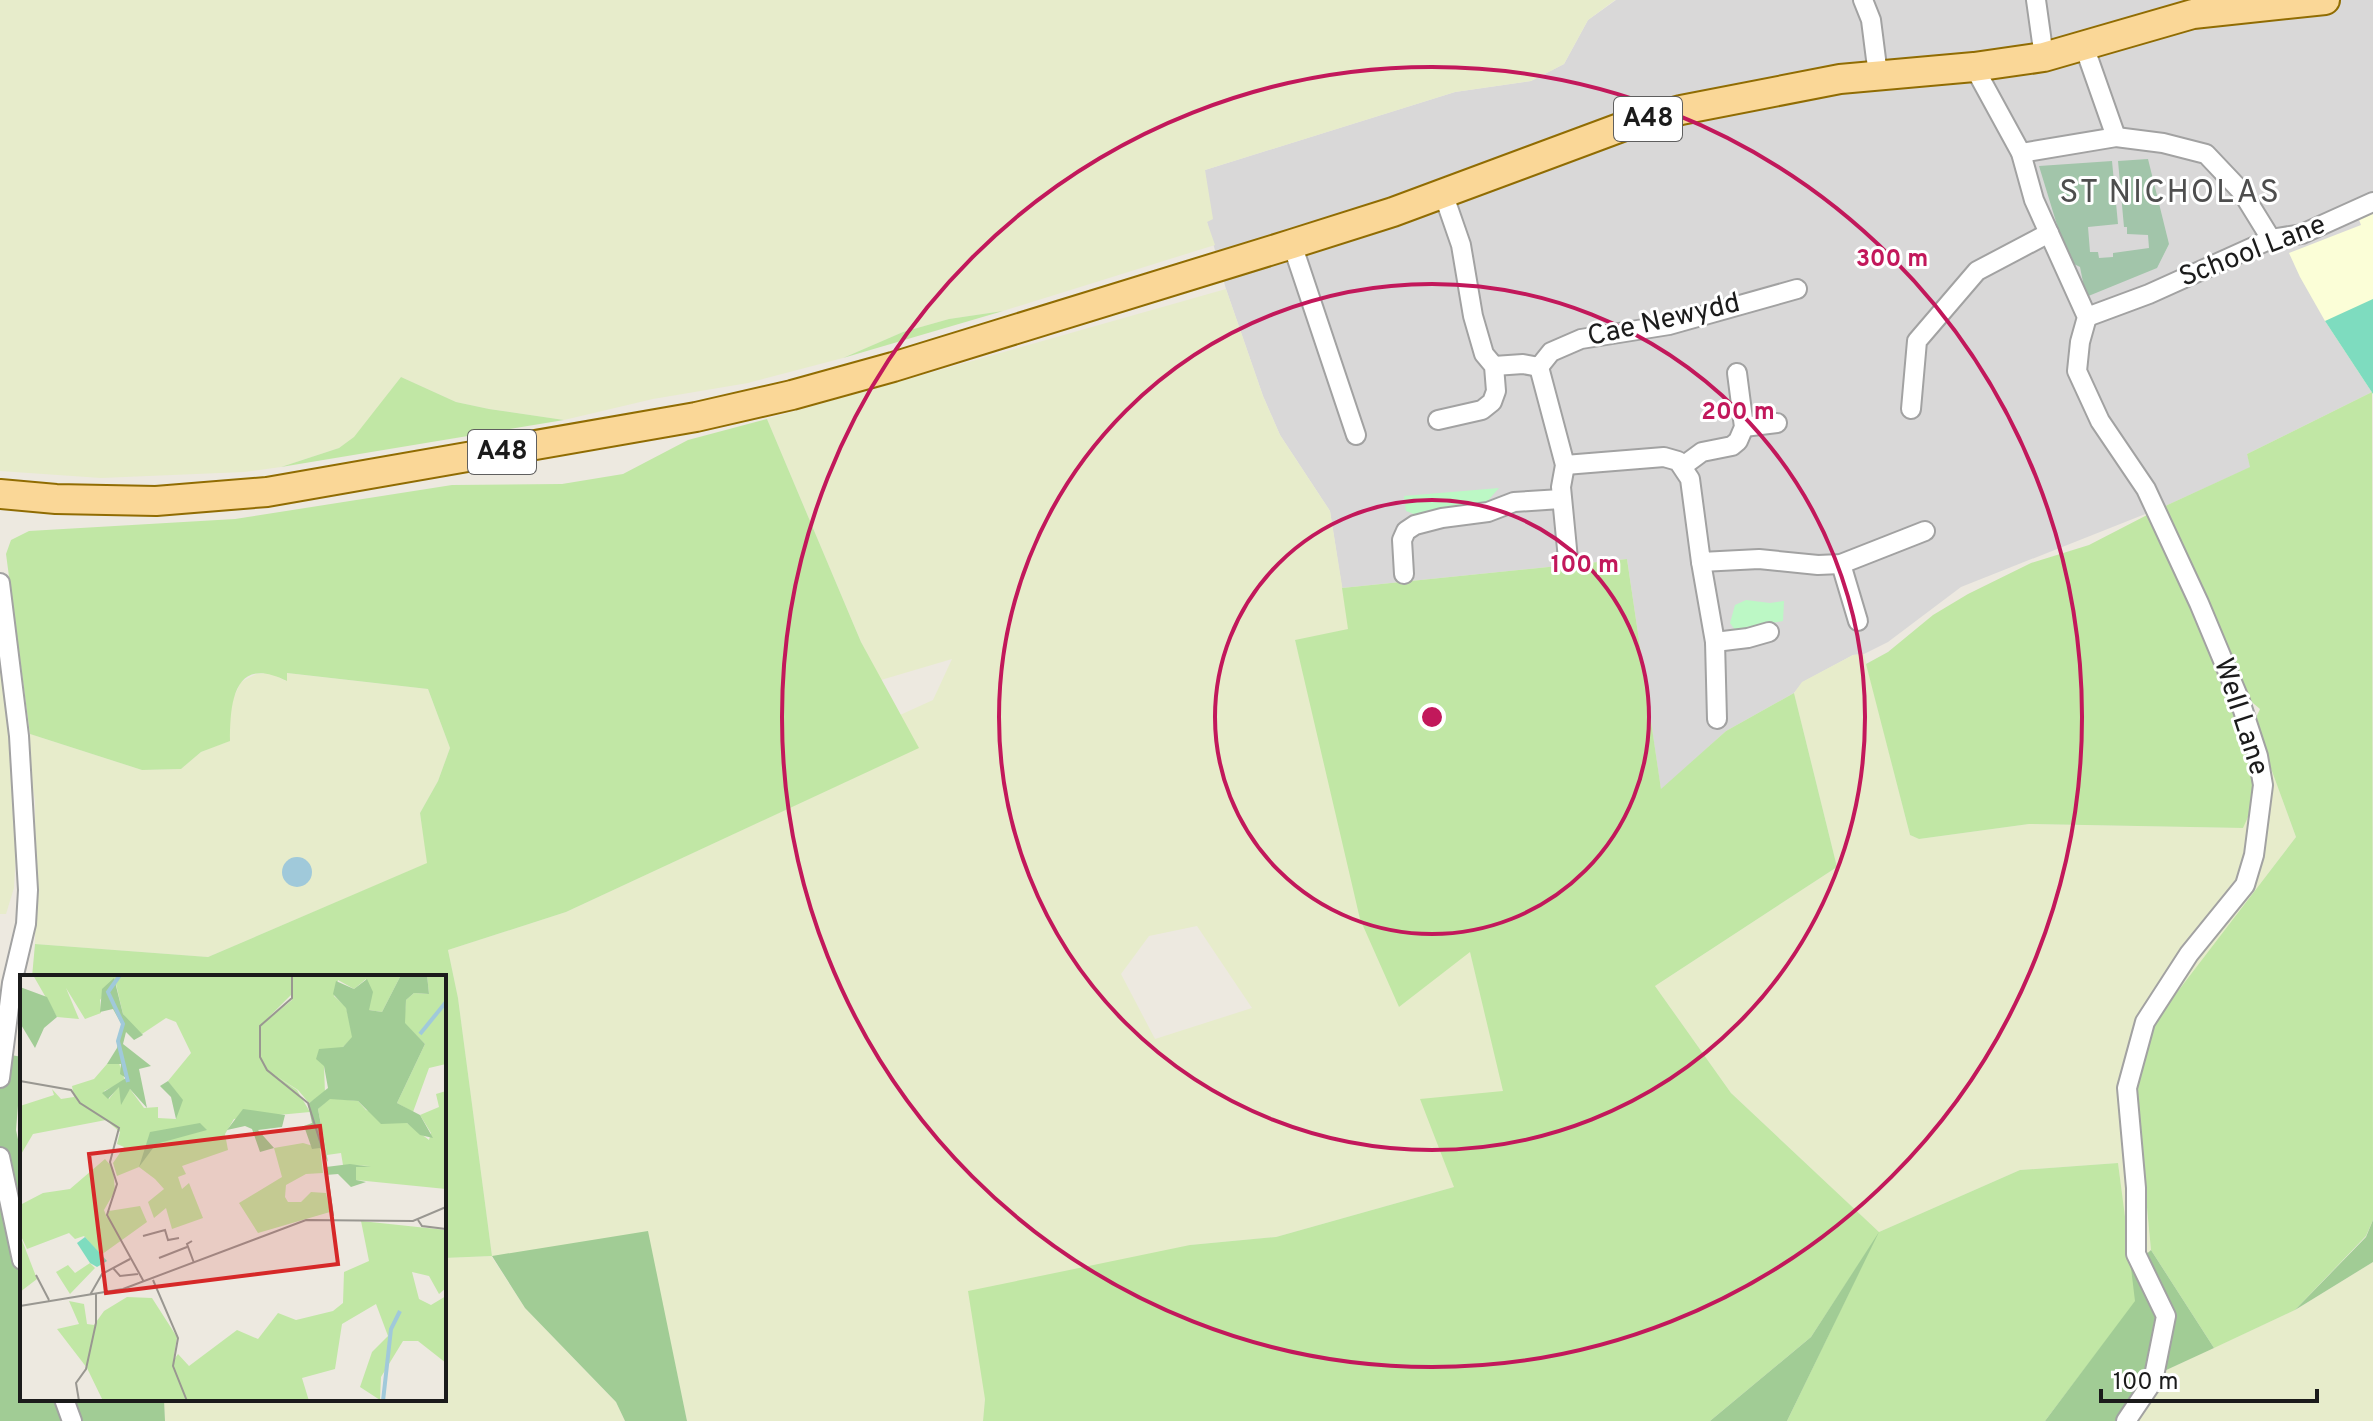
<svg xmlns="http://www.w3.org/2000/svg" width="2373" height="1421" font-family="Overpass,sans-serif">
<rect width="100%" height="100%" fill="#ede9e0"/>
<path fill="#d9d8d8" d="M1616,0H2373V299L2326,321L2372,392L2247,454L2251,467L2163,507L1961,587L1888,642L1864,654L1853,655L1803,682L1794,693L1726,731L1661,790L1627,559L1342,588L1330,511L1280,435L1263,396L1226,289L1207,222L1205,170L1455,92L1531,81L1564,64L1588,20Z"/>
<path fill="#fbfed7" d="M2373,207V394L2325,321L2300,277L2289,253L2361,225L2358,217Z"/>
<g fill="#e7eccb" fill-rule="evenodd">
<path d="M0,0H1615L1588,20L1564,64L1531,81L1455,92L1205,170L1213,219L1207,222L1215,245L1003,311L949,319L903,332L843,358L748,383L653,399L564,420L489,409L456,402L401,377L355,437L339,448L281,467L244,472L101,478L0,471Z"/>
<path d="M1226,289L1263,396L1280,435L1330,511L1349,629L1295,641L1399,1007L1470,951L1504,1092L1454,1187L1276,1237L1190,1245L985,1399L983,1421H687L647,1232L492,1257L525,1308L616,1402L625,1421H165L164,1399H444V1258L492,1256L458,998L448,950L566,912L918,748L900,715L933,700L952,659L881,680L861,642L767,419ZM1197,926L1252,1008L1155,1039L1121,974L1149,936Z"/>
<path d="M1864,654L1910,835L1919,839L2029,824L2242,828L2258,772L2269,763L2296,837L2155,1021L2136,1091L2151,1250L2131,1268L2118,1163L2020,1170L1879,1232L1731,1093L1655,986L1837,867L1794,693L1802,682L1853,655Z"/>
<path d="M0,655L10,742L16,854L14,888L6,914H0Z"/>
<path d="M270,673L286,681V673L428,689L450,748L438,781L420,813L428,863L208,957L35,944V801L29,767L30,734L142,770L181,769L201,752L229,741L230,705L241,682L256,674Z"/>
<path d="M2373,1262V1421H2135L2162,1372L2295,1310Z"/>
</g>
<g fill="#c1e7a5">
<path d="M1003,311L843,358L903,332L949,319Z"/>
<path d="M401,377L456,402L489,409L564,420L281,467L339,448L354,437Z"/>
<path d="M2372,392L2373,1220L2366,1236L2295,1310L2214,1348L2151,1250L2136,1091L2155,1021L2296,837L2254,722L2260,709L2247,698L2190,562L2163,507L2250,467L2247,454Z"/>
<path d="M767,419L861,642L919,748L566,912L448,950L458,998L492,1256L444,1258V977H32L35,944L208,957L427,863L420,813L438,781L450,748L428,689L287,673V681C234,654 230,702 230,741L201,752L181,769L142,770L30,734L6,554L11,540L29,531L235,519L452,485L562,484L623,474L688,440Z"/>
<path d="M2149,514L2195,610L2258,772L2252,808L2243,828L2029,824L1919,839L1910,835L1866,664L1888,652L1933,615L1968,594L2031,563L2089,545Z"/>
<path d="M1627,559L1661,789L1726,731L1794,693L1837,867L1655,986L1731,1093L1879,1232L2020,1170L2118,1163L2136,1301L2045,1421H1787L1874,1241L1811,1337L1710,1421H983L985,1399L968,1291L1190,1245L1276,1237L1454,1187L1420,1099L1503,1091L1470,952L1399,1007L1360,919L1295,640L1348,629L1342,588Z"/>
</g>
<g fill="#a1cc95">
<path d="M0,1053L22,1057L16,1130L22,1158V1399H164L165,1421H0Z"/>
<path d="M2373,1220V1262L2295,1310L2366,1237Z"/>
<path d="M648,1231L687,1421H625L616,1402L525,1308L492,1256Z"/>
<path d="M1879,1232L1787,1421H1710L1811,1337Z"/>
<path d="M2151,1250L2214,1348L2162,1372L2121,1421H2045L2135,1301L2131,1268Z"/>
</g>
<path fill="#a2c5aa" d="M2148,159L2169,244L2157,268L2086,297L2080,267L2068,261L2039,166L2112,161L2118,224L2088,227L2090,252H2098L2099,258L2113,257V253L2149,248L2148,235L2127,234V227H2124L2118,161Z"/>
<g fill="#bcf8c5">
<path d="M1499,488L1485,504L1419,516L1406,511L1404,496Z"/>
<path d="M1746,600L1770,603L1784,601L1783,621L1735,630L1730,623L1735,605Z"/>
</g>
<path fill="#7edcbf" d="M2373,299V394L2325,321Z"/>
<circle fill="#a0c9da" cx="297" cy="872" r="15"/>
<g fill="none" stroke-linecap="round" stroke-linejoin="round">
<defs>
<g id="street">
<path d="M1863,0L1871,20L1878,75"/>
<path d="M2036,0L2044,57"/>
<path d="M2084,46L2116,137"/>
<path d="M1974,67L2021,153L2034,200L2087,317L2080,342L2077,371L2100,421L2146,489L2199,603L2240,701L2258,756L2263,785L2254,855L2245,885L2189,954L2145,1022L2127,1088L2136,1188V1254L2166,1316L2153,1381L2126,1421"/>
<path d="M2021,153L2116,137L2163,143L2206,154L2242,192L2271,239"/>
<path d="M1292,244L1356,435"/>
<path d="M2087,317L2149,294L2271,239L2302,234L2373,202"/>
<path d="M1494,366L1523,364L1539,367L1551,352L1581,339L1669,325L1797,289"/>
<path d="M1539,367L1565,465L1561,487L1568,559"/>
<path d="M1911,409L1917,341L1977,271L2049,233"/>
<path d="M1438,420L1482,410L1492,402L1496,391L1494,366L1484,354L1473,316L1461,245L1443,193"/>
<path d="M1744,427L1777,423"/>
<path d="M1565,465L1664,457L1678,461L1690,479L1701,562L1759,559L1818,565L1841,564L1925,531"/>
<path d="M1683,466L1702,452L1732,446L1738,441L1744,427L1737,373"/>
<path d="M1701,562L1715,642L1717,719"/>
<path d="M1841,564L1858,621"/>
<path d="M1404,574L1402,540L1406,531L1415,525L1442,518L1488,512L1514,502L1561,499"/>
<path d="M0,583L19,736L28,890L26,924L12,983L0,1078"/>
<path d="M1715,642L1748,638L1769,632"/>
<path d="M0,1157L22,1260"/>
<path d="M64,1399L72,1421"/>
</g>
<path id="primary" d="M0,494L56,499L156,501L267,492L696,417L792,395L893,367L1292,244L1393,212L1630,124L1681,110L1840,79L1974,67L2044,57L2193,14L2325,0"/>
</defs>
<use href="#street" stroke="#a2a2a2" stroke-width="22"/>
<use href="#primary" stroke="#906c02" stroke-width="32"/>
<use href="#street" stroke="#fff" stroke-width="18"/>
<use href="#primary" stroke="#fad797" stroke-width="28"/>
</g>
<g fill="none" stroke="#c2185b" stroke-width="4">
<circle cx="1432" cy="717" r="217"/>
<circle cx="1432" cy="717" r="433"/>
<circle cx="1432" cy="717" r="650"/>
</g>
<g text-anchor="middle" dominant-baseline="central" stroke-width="6" stroke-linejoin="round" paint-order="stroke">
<g fill="#fff" stroke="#5f5f5f" stroke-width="2">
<rect x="1614" y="97" width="68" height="44" rx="6"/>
<rect x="468" y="430" width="68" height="44" rx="6"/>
</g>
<g font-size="26" font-weight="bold" fill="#1b1b1b">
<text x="1648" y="119">A48</text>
<text x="502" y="452">A48</text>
</g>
<g font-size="28" fill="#1b1b1b" stroke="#fff">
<text transform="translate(2253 252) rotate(-21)">School Lane</text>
<text transform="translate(1664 321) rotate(-13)">Cae Newydd</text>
<text transform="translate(2240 717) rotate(72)">Well Lane</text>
</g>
<g font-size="32" letter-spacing="2" fill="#4e4e4e" stroke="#fff">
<text x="2170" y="194">ST NICHOLAS</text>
</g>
</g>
<g transform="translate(20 975)">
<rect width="426" height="426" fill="#ede9e0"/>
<path d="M13,0H271L272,19L240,51L272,25L273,0H381L362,37L349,35L346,4L334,14L318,5L314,21L326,32L333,62L304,91L305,118L289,128L278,115L253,99L277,115L290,137L214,144L205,159L208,175L162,191L166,199L158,202L162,214L169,208L183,243L152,254L146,233L134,243L128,227L144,214L135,204L119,192L97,201L93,188L104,172L97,169L100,157L86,145L13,159L0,181V131L34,120L32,114L41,124L54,122L52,111L74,104L87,89L99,88L105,106L84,116L89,124L99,111L103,122L110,114L124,133L138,132V143L156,144L158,120L148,106L171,78L156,47L146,43L122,59L114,54L103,39L95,5L80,25L81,38L65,44L46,13L59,44L37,42ZM407,0H426V89L409,93L393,137L377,128L405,69L384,48L386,25L394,18L409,19ZM426,116V214L336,205V192L350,191L323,190L321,178L307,180L298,134L310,123L338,126L346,135L387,148L409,165L411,158L400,140L419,132L416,119ZM283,168L300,173L303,198L286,199L266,210L265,222L268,227H281L291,217L306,218L310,237L238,258L219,228L262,202L254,173ZM85,184L93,193L95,216L84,235L87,243L89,236L120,231L127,247L81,280L64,261L55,264L49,258L7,274L0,259V230L23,218L50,214ZM341,246L426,255V313L419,319L409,301L392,297L399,324L411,330L426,321V388L398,366H383L361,402L360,425L340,412L352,377L368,361L356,329L322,349L315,394L282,403L289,426H83L67,393L37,354L59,349L49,326L64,329L67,349L74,350L84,336L107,322L132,323L157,362L153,386L158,379L169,391L217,355L238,364L258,338L276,345L313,336L323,328L324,297L349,286ZM0,260L17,304L0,317ZM70,288L75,293L50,319L36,297L48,290L55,298Z" fill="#c1e7a5"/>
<path d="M381,0H407L409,19L394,18L386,25L385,48L405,69L377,128L400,140L413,163L400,160L387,148L361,149L338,126L310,124L298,134L308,187L300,173L292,174L284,151L292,148L288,129L308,113L304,91L296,84L299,74L323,72L332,62L326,33L313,19L316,6L334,14L347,4L353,17L349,35L362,37ZM94,3L103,39L123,60L114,65L106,57L103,69L131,91L119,94L127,133L110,114L101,130L99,112L88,124L82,118L106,103L100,99L101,89H87L97,73L102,50L93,34L80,37L82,14ZM0,12L27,22L37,42L24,53L15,73L0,48ZM148,106L163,125L156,144L151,122L140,111ZM223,134L265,140L262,152L238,155L254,173L240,177L232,154L225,151L207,155ZM180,148L187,155L136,169L119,192L130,157ZM330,189L351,192H336V205L346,207L331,212L318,199L306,200V192Z" fill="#a1cc95"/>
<path d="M65,262L77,275L87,286L77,292L70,288L57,268Z" fill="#7edcbf"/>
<path fill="none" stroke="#a0c9da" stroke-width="4" d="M100,0L88,17L103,49L98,66L108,107M400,59L426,27M363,426L371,354L380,336"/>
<path fill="none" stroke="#999791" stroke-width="2" d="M272,0V23L240,51V82L247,95L288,128L304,179L313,241M0,106L51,115L60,128L99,153L90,187L97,209L87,240L124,307M398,245L402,251L426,254M123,261L145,255L148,265L159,263M172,266L167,269L174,288M139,283L167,272M93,293L100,301L118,299M16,300L29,325M133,305L158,363L153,391L167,426M70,320L82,299L110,284M0,331L103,314L286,245L393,246L426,232M59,426L56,408L66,394L76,348V319"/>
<path fill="#d62828" fill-opacity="0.15" stroke="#d62828" stroke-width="4" d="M300,151L318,289L86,318L69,179Z"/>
<rect width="426" height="426" fill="none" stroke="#1b1b1b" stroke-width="4"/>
</g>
<circle cx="1432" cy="717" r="12" fill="#c2185b" stroke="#fff" stroke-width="4"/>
<g font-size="24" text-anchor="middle" font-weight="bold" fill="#c2185b" stroke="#fff" stroke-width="6" stroke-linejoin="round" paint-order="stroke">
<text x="1892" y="266">300 m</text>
<text x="1738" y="419">200 m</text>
<text x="1585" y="572">100 m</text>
</g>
<path d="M2101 1389v12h216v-12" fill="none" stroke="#1b1b1b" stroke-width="4"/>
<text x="2113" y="1389" font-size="24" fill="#1b1b1b" stroke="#ffffff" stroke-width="6" paint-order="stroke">100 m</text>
</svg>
